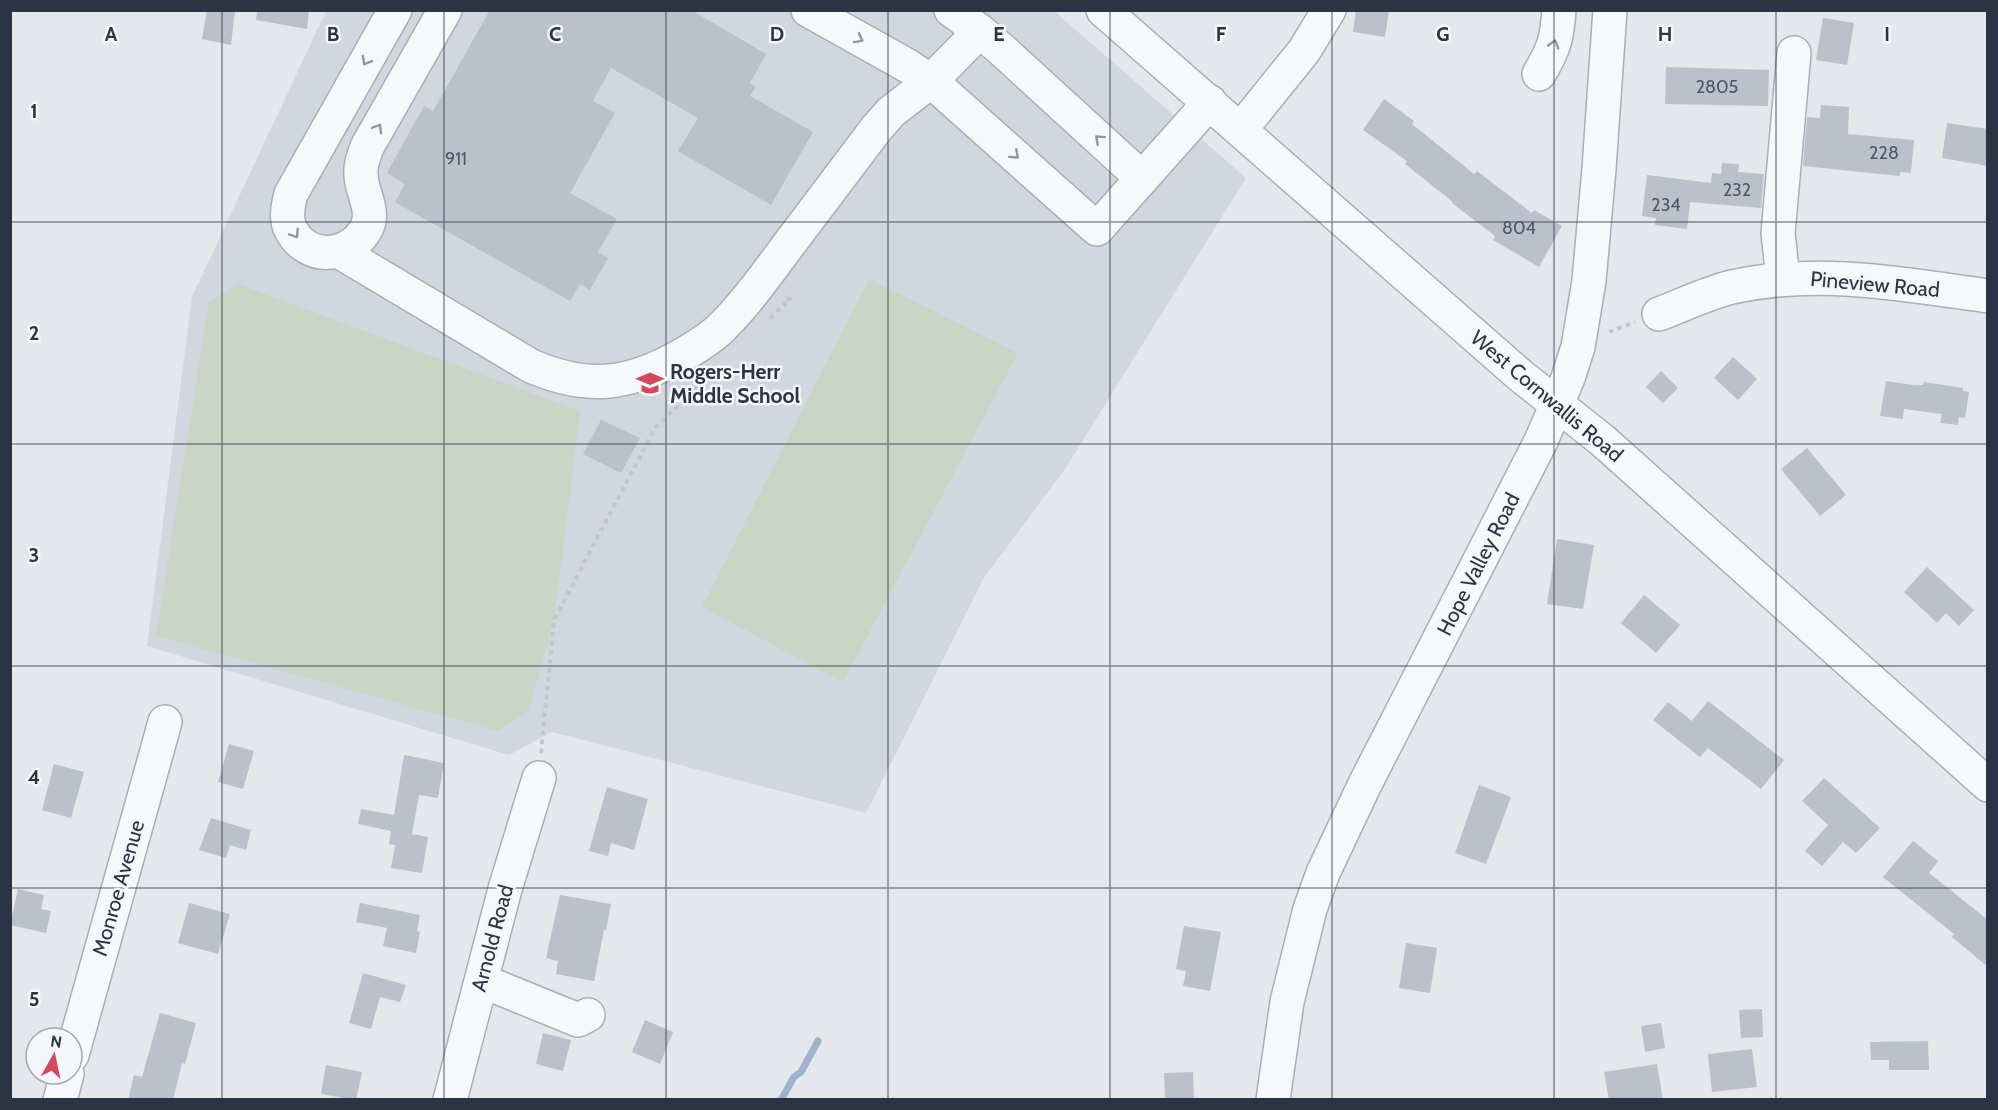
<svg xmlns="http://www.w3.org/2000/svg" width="1998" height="1110" font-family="Cabin,sans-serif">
<rect width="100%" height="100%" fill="#e4e7ec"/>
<path fill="#d2d6de" d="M326,11H1054L1246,178L1065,469L983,579L866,813L552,732L509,755L147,646L192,297Z"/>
<g fill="#c9d6c5">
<path d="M869,279L1018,353L843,682L702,607Z"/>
<path d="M238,284L580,411L554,620L528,712L498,731L156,636L209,302Z"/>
</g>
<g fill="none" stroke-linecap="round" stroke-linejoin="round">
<path stroke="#9fb4cc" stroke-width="7" d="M781,1100L794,1077L801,1072L818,1041"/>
</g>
<g fill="#bbc0ca">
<path d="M207,10H235L231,45L202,39Z"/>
<path d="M257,10H309L307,29L256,20Z"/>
<path d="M490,10H691L766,54L750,83L756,86L750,96L813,132L771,205L678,151L698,118L611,68L593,101L615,113L570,193L617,219L598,252L608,258L590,290L580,284L570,301L395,202L405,184L387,173L424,106L433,111Z"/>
<path d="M1356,10H1389L1385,37L1353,32Z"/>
<path d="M1823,18L1854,23L1847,65L1816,60Z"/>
<path d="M1666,67L1769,70L1768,106L1665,104Z"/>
<path d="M1384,99L1414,121L1412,124L1474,174L1477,171L1532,213L1534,210L1562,226L1539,267L1493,240L1495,236L1452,203L1453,202L1405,164L1407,161L1363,130Z"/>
<path d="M1821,105L1849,107L1848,134L1914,140L1911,173L1900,172V176L1803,166L1807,117L1820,118Z"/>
<path d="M1947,123L1988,129V166L1942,158Z"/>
<path d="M1722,163L1739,164L1738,172L1764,174L1761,208L1690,202L1687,229L1655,225L1656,218L1642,216L1647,175L1711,183L1712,173L1721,174Z"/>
<path d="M1733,357L1757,379L1738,400L1714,378Z"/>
<path d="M1661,371L1678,388L1663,403L1646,387Z"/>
<path d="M1886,381L1913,385H1923L1924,382L1963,388V391L1969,392L1965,418L1959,417L1958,425L1940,423L1942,414L1904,409L1903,419L1880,416Z"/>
<path d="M601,420L640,438L621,473L583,454Z"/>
<path d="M1807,448L1846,495L1820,516L1781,469Z"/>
<path d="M1557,539L1594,545L1583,609L1547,604Z"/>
<path d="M1927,567L1974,610L1959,626L1946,613L1937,623L1904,592Z"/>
<path d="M1644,595L1680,625L1656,653L1621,623Z"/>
<path d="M1708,701L1784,760L1761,789L1708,748L1700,757L1653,720L1668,702L1692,721Z"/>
<path d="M229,744L254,751L243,789L218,782Z"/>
<path d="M404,755L444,763L438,798L419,795L412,834L428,837L422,873L391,868L395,845L389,844L391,831L358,824L361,809L394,815Z"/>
<path d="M54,764L84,772L71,818L42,810Z"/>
<path d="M1824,778L1880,828L1856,853L1843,842L1822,866L1805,851L1828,825L1802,801Z"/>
<path d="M1479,785L1511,797L1486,864L1455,853Z"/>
<path d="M607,787L648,799L634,850L611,843L608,856L589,851Z"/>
<path d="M211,818L251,830L246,850L230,845L226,858L199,850Z"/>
<path d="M1913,841L1938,861L1929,873L1988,920V967L1952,937L1954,934L1883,877Z"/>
<path d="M18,889L44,895L41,909L51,911L46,933L10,925Z"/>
<path d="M560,895L611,904L606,930H604L594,981L556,974L558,961L546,958Z"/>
<path d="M189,903L230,914L218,954L178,943Z"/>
<path d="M360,903L420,915L417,931L420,932L416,953L383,946L387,928L356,922Z"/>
<path d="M1184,926L1221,932L1210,991L1183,986L1186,971L1176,969Z"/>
<path d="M1406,943L1437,948L1430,993L1399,988Z"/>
<path d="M363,973L406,985L400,1002L380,997L371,1029L349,1023Z"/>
<path d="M1762,1009L1763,1037L1741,1038L1739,1010Z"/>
<path d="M160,1013L196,1023L185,1064L182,1063L173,1100H128L134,1075L142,1077Z"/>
<path d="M645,1020L673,1032L660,1064L632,1052Z"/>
<path d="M1661,1023L1665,1048L1645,1052L1641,1026Z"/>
<path d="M543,1033L571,1040L563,1071L536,1064Z"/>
<path d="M1928,1041L1929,1070H1889V1060H1871L1870,1042Z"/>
<path d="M1752,1049L1757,1087L1712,1092L1708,1054Z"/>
<path d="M1657,1064L1663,1100H1609L1604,1072Z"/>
<path d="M326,1065L362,1072L356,1100L321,1094Z"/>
<path d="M1193,1072L1194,1100H1165L1164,1073Z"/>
</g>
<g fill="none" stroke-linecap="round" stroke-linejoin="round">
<defs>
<g id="minor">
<path d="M395,10L291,194C288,205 285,219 291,230C308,262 350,258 366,229C376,211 361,192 361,175C360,165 364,156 367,147L445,10"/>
<path d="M808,10L908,66L931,81L1097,229L1210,102"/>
<path d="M951,10L980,31L1002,50L1142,178"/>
<path d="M1103,10L1521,376L1602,440L1988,785"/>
<path d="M1539,74C1554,49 1557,39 1559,10"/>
<path d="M1241,129L1304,51L1329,10"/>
<path d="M340,252L531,366C589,391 630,385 684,354C698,346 713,337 724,325C750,299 771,268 793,239C820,203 848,166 876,129L891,112L931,81L980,31"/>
<path d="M1783,279L1778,233L1794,53"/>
<path d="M1659,314C1683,305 1707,293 1732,287C1818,268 1902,284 1988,296"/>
<path d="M480,986L497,987L578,1020L588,1015"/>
<path d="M72,1055L165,722"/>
<path d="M60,1100L67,1074"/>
<path d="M450,1100L505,889L539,778"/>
<path d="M1273,1100L1287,1002L1310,909L1323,873L1365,784L1541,441L1568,378L1578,347L1589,281L1599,169L1610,10"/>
</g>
</defs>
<use href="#minor" stroke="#a9aeb7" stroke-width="36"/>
<g stroke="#c2c5cb" stroke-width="4" stroke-dasharray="4.5 4.5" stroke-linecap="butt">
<path d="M770,318L790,299H783"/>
<path d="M1609,332L1635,322"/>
<path d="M541,753L554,620L655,428L719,367"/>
</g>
<use href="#minor" stroke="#f7f8fa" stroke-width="33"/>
</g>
<defs><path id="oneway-chevron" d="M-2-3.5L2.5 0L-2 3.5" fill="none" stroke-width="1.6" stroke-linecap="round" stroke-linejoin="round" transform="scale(1.5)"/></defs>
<g stroke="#9196a0">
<use href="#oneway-chevron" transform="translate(859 39) rotate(29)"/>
<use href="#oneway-chevron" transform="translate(1554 44) rotate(-74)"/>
<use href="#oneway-chevron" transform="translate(366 61) rotate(120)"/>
<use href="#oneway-chevron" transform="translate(378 128) rotate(-60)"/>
<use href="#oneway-chevron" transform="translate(1099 139) rotate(-138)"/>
<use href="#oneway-chevron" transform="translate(1015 155) rotate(42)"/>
<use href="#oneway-chevron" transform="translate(295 234) rotate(57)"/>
</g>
<path fill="none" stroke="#2b3445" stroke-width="1.5" stroke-opacity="0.55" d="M222,10V1100M444,10V1100M666,10V1100M888,10V1100M1110,10V1100M1332,10V1100M1554,10V1100M1776,10V1100M10,222H1988M10,444H1988M10,666H1988M10,888H1988"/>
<defs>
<symbol id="school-bare" viewBox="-9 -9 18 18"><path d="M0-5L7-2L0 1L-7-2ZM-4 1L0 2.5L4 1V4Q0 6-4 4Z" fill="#d1495b" stroke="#f4f6f9" stroke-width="2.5" paint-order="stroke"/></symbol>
</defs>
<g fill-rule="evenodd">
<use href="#school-bare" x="631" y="364" width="38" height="38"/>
</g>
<g text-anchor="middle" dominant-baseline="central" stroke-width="5" stroke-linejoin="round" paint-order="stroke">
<g font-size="18" fill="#4f5766">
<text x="1717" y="87">2805</text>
<text x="1884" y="153">228</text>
<text x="456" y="159">911</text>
<text x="1737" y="190">232</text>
<text x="1666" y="205">234</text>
<text x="1519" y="228">804</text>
</g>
<g font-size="21" fill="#2b3445" stroke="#f4f6f9">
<text transform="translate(1875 284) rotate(5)">Pineview Road</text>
<text transform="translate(1547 396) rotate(40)">West Cornwallis Road</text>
<text transform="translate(1478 564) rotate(-63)">Hope Valley Road</text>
<text transform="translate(118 888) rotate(-74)">Monroe Avenue</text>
<text transform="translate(492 938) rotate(-75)">Arnold Road</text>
</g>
<g font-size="21" font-weight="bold" fill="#2b3445" stroke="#f4f6f9" text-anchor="start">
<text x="670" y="371">Rogers-Herr<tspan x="670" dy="24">Middle School</tspan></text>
</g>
</g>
<g font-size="20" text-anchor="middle" font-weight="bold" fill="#2b3445" stroke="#f4f6f9" stroke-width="5" stroke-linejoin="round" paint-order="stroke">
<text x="111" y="41">A</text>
<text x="333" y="41">B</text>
<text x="555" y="41">C</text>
<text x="777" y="41">D</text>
<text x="999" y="41">E</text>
<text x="1221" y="41">F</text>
<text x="1443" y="41">G</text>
<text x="1665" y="41">H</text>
<text x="1887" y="41">I</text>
<text x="34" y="118">1</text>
<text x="34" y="340">2</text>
<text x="34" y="562">3</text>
<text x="34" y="784">4</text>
<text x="34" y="1006">5</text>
</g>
<rect width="1998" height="1110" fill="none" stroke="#2b3445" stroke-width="24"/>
<g transform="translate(54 1056) rotate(9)"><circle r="28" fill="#f4f6f9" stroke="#a4a8b1" stroke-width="1.5"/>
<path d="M0-4.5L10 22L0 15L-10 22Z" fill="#d1495b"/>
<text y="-9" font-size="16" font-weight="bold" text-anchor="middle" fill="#2b3445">N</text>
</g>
</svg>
